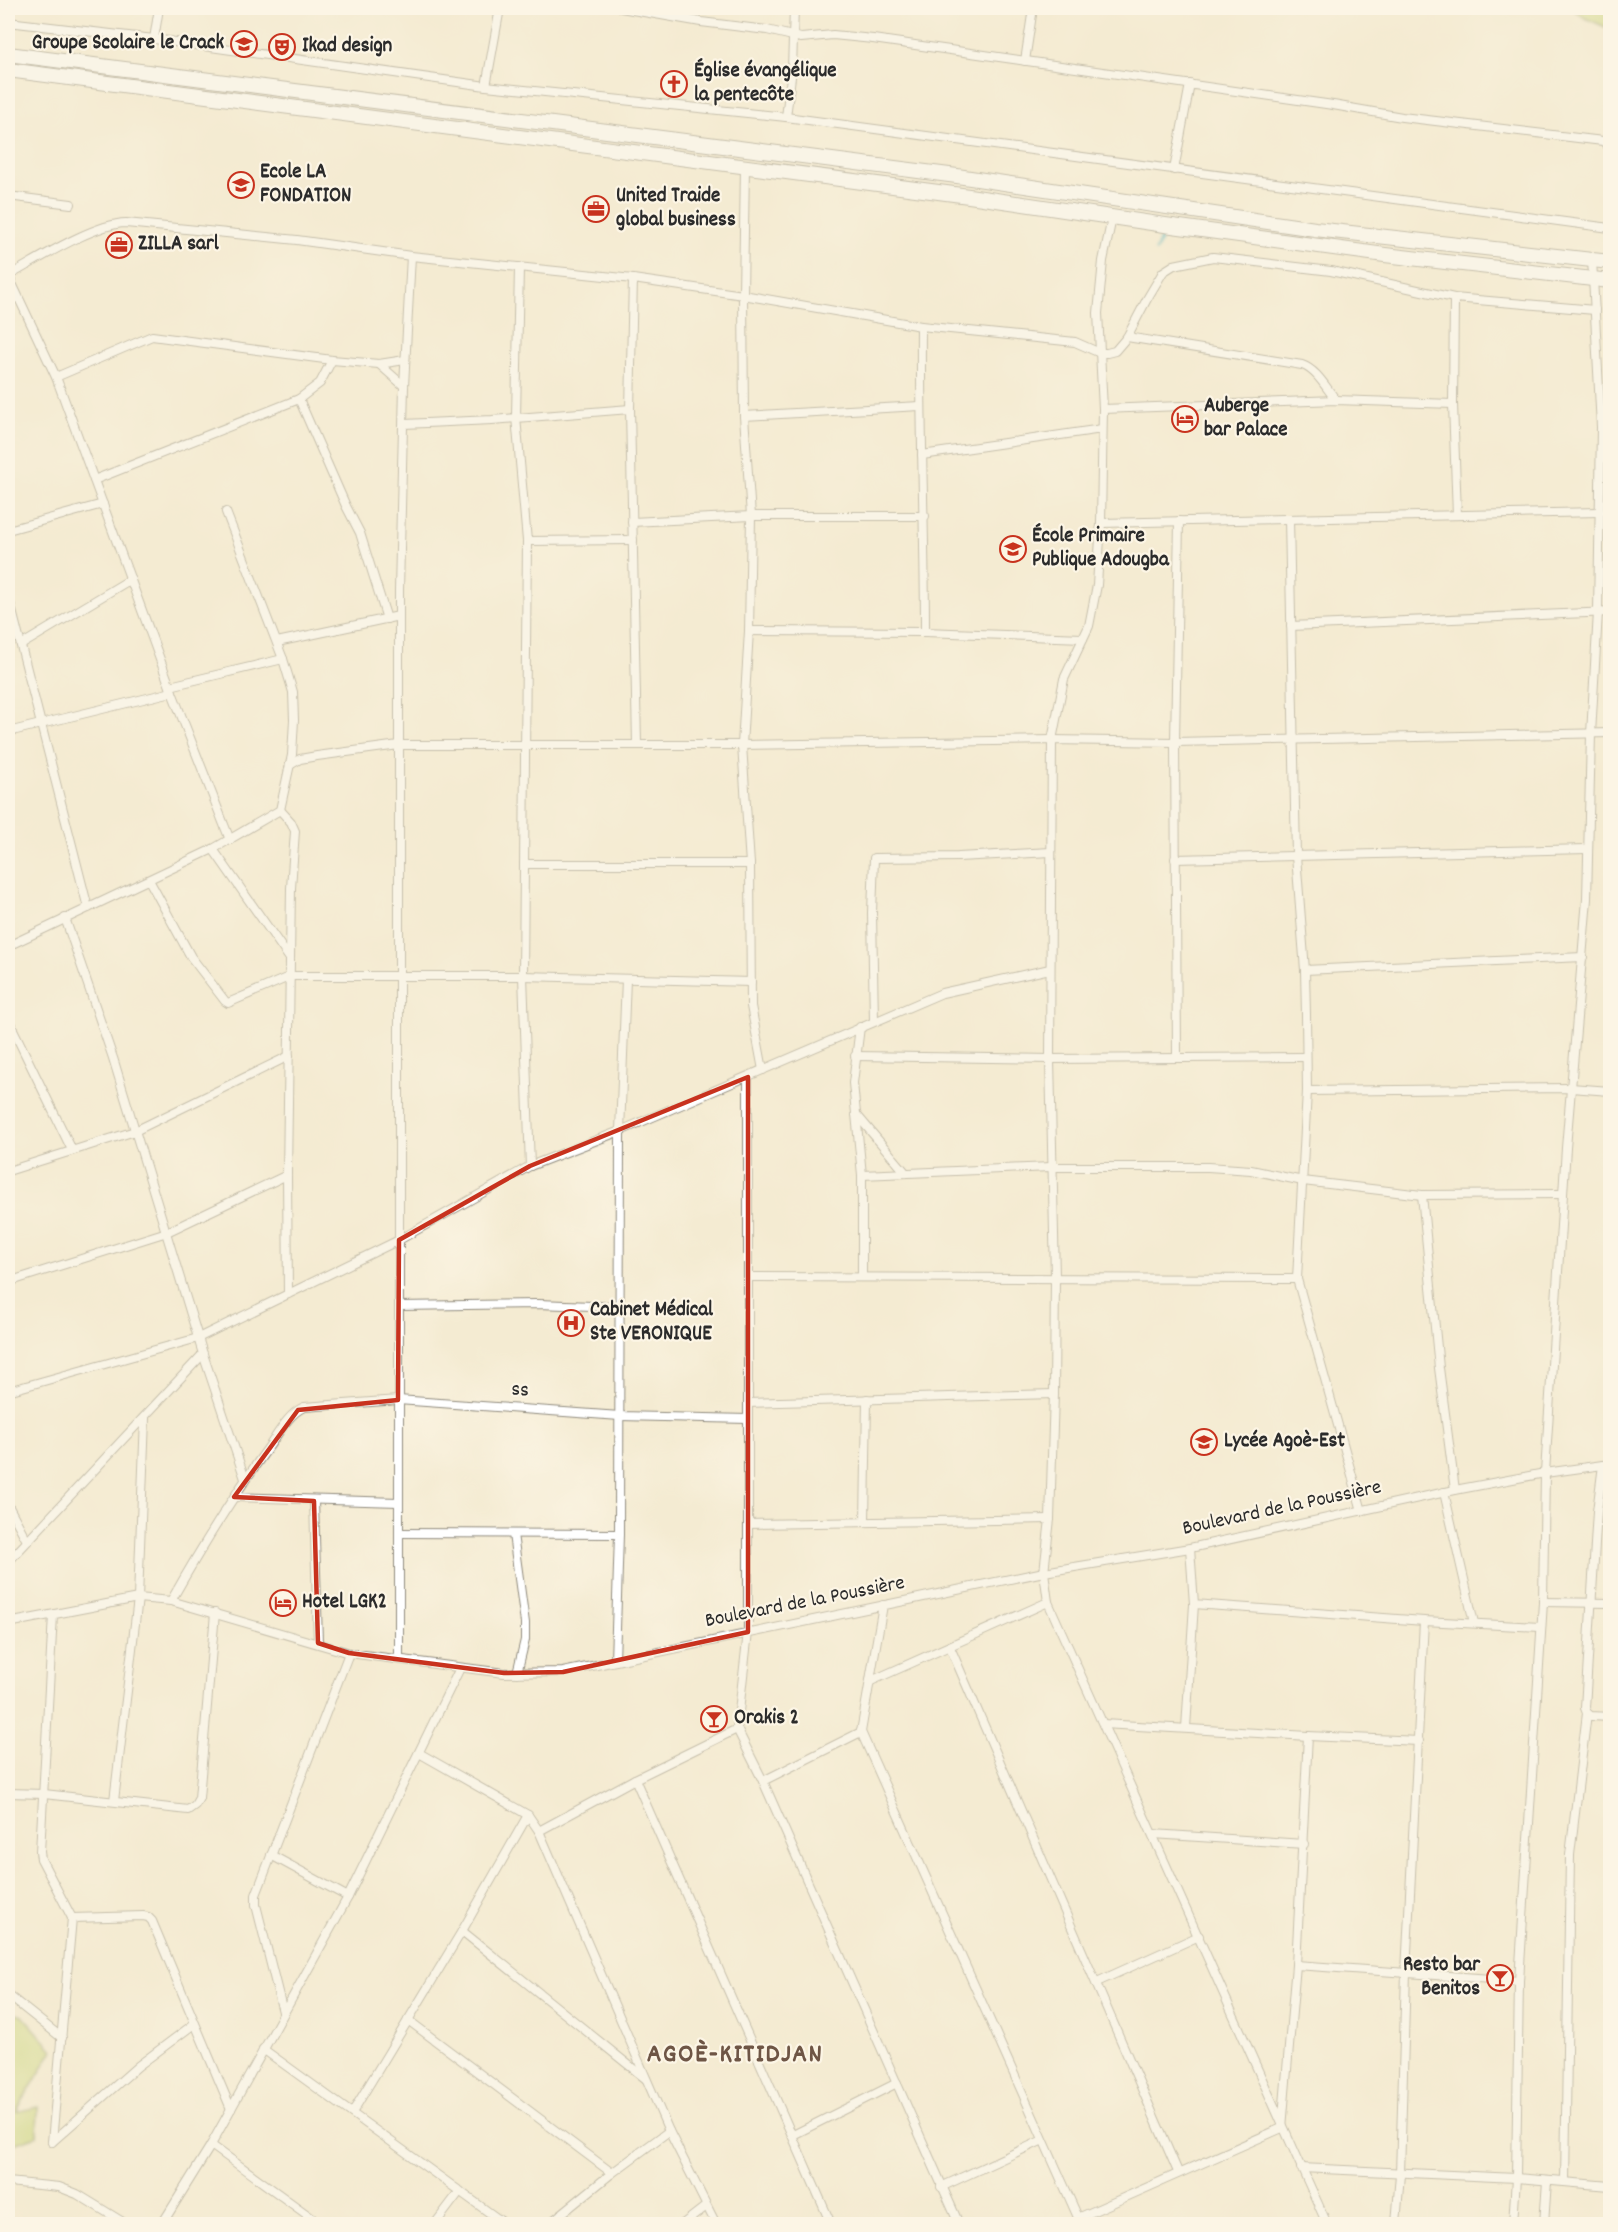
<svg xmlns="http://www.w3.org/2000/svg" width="1618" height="2232" font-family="Dekko,sans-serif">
<rect width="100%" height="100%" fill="#fcf5e5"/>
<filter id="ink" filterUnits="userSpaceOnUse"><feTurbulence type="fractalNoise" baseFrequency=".0167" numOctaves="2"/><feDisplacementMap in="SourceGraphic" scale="12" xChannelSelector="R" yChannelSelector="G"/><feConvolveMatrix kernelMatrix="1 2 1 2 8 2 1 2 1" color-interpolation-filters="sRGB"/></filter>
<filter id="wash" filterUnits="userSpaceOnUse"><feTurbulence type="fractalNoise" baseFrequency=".008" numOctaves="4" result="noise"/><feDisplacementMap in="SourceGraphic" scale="24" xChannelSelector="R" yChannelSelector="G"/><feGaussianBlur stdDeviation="1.35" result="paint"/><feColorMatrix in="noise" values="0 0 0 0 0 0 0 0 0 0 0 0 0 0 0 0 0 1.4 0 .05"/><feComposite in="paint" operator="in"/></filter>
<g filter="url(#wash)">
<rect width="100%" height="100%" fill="#f4ebd2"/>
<g fill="#c6d476" stroke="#788050" stroke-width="1.5">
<path d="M1571,8H1610V29L1585,18Z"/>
<path d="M8,2012L23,2016L53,2050L16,2112L38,2107L37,2136L8,2146Z"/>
</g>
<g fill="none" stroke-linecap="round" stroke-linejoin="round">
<path stroke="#44b1c1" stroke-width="3" d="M1156,251L1164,231"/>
</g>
</g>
<g filter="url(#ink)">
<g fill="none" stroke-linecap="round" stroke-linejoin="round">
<defs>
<g id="street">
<path d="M621,8L701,22L767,30L801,38L833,35L873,39L1333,105L1402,117L1603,141L1610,148"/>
<path d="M8,22L154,39L486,86L786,117L1610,228"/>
<path d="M154,39L159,8"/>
<path d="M1025,61L1033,8"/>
<path d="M486,86L500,8"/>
<path d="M786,117L792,69L794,8"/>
<path d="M745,166L743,295L744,416L751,516L749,631L742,745L750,864L751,1006L763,1070"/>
<path d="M1174,170L1190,84"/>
<path d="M8,196L71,204"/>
<path d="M1112,218L1103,261L1098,313L1103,409L1101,523L1097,585L1089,626L1064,679L1052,740L1050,1059L1055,1277L1054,1394L1050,1519L1044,1572L1048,1602L1327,2224"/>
<path d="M519,267L516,417L527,541L523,976L530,1166"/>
<path d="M8,275L56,377L172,692L230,840"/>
<path d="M8,276C39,259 93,224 126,223L297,240L411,256L633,279L743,295L921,326L1075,342L1100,353H1107L1115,351L1127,337L1147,299L1163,272L1174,265L1213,257L1331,271L1454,298L1595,310"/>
<path d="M633,279L630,409L637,744"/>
<path d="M1454,298L1453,404L1457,515"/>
<path d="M921,326C920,429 925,530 925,632"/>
<path d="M1127,337L1302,365C1317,370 1326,388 1336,400"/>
<path d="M379,364L404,386"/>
<path d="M56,377L152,336L332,360L379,364L405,360"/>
<path d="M299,399L346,506L360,533L387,619"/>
<path d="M1103,409L1336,400L1453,404"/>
<path d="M744,416L920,406"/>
<path d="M404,424L492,420L630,409"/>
<path d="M922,455L1102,429"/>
<path d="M94,480L299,399L320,383L332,360"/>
<path d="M1289,519L1296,856L1305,970L1306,1015L1307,1091L1297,1279L1362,1511"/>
<path d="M632,522L751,516H925"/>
<path d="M1101,523L1600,512"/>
<path d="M8,530L103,504"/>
<path d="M527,541L633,540"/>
<path d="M8,595L88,908"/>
<path d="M1291,626L1610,612"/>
<path d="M749,631L925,632L1083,638"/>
<path d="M277,642L399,616"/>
<path d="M21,645L131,579"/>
<path d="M170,686L283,659"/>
<path d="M8,732L172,692"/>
<path d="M290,765L300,759L317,756L399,745H742L1052,740L1175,742L1610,733"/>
<path d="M280,810L291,822L295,831L291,888L287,1175L288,1294"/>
<path d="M213,849L290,959"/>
<path d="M1175,859L1587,849"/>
<path d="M524,864H750"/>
<path d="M149,880L191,957L225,1001L228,1003L291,976H523L751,982"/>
<path d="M65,918L113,1058L203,1354L245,1479"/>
<path d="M8,946L213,849L280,810L292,755L294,720L293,692L283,659L226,512"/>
<path d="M1305,970L1583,957"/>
<path d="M8,1019L72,1150"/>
<path d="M874,1021L872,913L874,858L958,857L1051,852"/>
<path d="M860,1027L853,1083L862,1175V1277"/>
<path d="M855,1056L1050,1059L1306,1057"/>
<path d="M1177,1057L1175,742L1179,521"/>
<path d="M748,1077V1632L737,1729L763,1781L959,2224"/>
<path d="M1307,1091L1571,1088L1610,1091"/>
<path d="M856,1114L906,1173"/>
<path d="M8,1171L135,1131L289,1056"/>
<path d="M862,1175L1051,1167H1208L1251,1170L1303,1181L1422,1195L1563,1194"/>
<path d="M1422,1195L1439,1368L1455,1490"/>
<path d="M748,1277L1297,1279"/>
<path d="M8,1282L167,1232L287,1175"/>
<path d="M399,1306L538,1304L620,1307"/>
<path d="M8,1391L198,1338L399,1240L530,1166L620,1131L942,993L1050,969"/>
<path d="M748,1403L1054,1394"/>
<path d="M1444,1492L1474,1623"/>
<path d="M234,1497L399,1502"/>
<path d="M314,1501L318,1643"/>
<path d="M8,1505L27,1541"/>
<path d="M865,1522L867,1399"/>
<path d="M748,1524L1050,1519"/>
<path d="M399,1533L619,1534"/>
<path d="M513,1534L525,1623V1640L517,1673"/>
<path d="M1190,1548L1194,1604L1424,1621L1540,1627"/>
<path d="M8,1562L203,1354"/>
<path d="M171,1601C201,1548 232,1497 268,1448C278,1434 288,1414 304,1407L398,1400L620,1416L748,1419"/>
<path d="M1543,1602L1610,1603"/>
<path d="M8,1623L138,1598L171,1601L349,1653L504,1673L563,1672L1044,1572L1190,1548L1455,1490L1545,1473L1610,1464"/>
<path d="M950,1647L1178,2172"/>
<path d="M399,1659V590L404,386L411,256"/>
<path d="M615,1661L619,1534L620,1131L626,979"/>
<path d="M871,1681L1048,1602"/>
<path d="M1587,1713L1591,1716L1610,1717"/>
<path d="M1103,1724L1308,1736L1419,1741"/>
<path d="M1186,1728L1194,1604"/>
<path d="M861,1732L1081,2224"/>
<path d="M419,1753L528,1815L539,1831L669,2131L716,2224"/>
<path d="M635,1779L831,2224"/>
<path d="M763,1781L861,1732L883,1605"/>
<path d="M8,1793L44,1794L188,1810L195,1805L199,1798L215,1613"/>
<path d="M114,1801L138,1598L145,1418"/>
<path d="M539,1831L635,1779L737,1729"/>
<path d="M1153,1834L1304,1844"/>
<path d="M271,1855L348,1897"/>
<path d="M72,1918L143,1916L148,1917L152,1921L231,2109"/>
<path d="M462,1931L646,2079"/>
<path d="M1296,1965L1519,1981"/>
<path d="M1097,1982L1199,1936"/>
<path d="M8,1995L62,2038"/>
<path d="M283,2012L256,1905V1895L349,1653"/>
<path d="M408,2020L612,2173"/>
<path d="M263,2049L505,2224"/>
<path d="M352,2113L462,1931L528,1815"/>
<path d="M793,2135L897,2083"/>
<path d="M52,2142L72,1918L41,1859L40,1852L53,1615"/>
<path d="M52,2142L138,2066L194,2024"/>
<path d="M211,2145L320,2224"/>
<path d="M1301,2168L1516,2178L1610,2186"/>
<path d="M8,2182L59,2187L77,2194L126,2224"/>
<path d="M1565,2182L1570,1855L1587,1713L1585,1708L1597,1511L1603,1465"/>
<path d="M941,2187L1043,2140"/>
<path d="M1078,2218L1282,2128L1296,1965L1308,1736"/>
<path d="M162,2224L211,2145L348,1897L460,1668"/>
<path d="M435,2224L460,2191"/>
<path d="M549,2224L612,2173L669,2131"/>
<path d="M683,2224L705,2207"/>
<path d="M1396,2224L1400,2174L1406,1972L1424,1621"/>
<path d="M1513,2224L1516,2178L1519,1981L1543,1602L1545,1473L1566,1148L1587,899L1591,734L1598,612L1601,427L1592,259"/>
<path d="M1544,2224L1547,2181"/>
</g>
<g id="primary">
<path d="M8,54L957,176L1315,229L1610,262"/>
<path d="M8,70L969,196L1165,225L1385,255L1610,281"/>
</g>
</defs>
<use href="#street" stroke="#908b7e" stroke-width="10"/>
<use href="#primary" stroke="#908b7e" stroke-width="16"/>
<use href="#street" stroke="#fff" stroke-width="8"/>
<use href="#primary" stroke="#fff" stroke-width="14"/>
</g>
</g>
<path d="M0 0H1618V2232H0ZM748,1077V1632L563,1672L504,1673L349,1653L318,1643L314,1501L234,1497L298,1410L398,1400L399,1240L530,1166Z" fill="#f4ebd2" fill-opacity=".55" fill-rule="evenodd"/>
<path fill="none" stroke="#c8321e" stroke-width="4.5" stroke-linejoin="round" d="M748,1077V1632L563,1672L504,1673L349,1653L318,1643L314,1501L234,1497L298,1410L398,1400L399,1240L530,1166Z"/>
<defs>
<symbol id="school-ring" viewBox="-11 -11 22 22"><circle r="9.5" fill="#fcf5e5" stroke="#c8321e" stroke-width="1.5"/><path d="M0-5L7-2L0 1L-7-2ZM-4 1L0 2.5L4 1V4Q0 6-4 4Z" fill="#c8321e"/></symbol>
<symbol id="theatre-ring" viewBox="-11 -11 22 22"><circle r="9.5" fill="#fcf5e5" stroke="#c8321e" stroke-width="1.5"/><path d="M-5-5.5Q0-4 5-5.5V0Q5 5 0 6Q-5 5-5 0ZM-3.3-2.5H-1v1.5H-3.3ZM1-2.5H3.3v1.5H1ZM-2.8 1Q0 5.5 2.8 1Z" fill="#c8321e"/></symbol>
<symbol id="church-ring" viewBox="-11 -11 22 22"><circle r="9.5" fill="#fcf5e5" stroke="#c8321e" stroke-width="1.5"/><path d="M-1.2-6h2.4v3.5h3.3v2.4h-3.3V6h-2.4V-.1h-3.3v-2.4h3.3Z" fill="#c8321e"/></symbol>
<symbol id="office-ring" viewBox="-11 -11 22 22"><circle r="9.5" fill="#fcf5e5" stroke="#c8321e" stroke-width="1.5"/><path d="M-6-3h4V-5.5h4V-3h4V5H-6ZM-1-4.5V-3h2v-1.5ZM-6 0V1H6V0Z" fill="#c8321e"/></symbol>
<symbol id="hotel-ring" viewBox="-11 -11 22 22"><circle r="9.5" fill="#fcf5e5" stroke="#c8321e" stroke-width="1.5"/><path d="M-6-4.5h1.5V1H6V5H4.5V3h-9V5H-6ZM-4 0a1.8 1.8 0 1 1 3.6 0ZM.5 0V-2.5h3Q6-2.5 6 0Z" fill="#c8321e"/></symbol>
<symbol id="hospital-ring" viewBox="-11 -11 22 22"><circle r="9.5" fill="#fcf5e5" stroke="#c8321e" stroke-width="1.5"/><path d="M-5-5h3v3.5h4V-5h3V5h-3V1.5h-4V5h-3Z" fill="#c8321e"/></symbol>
<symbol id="bar-ring" viewBox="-11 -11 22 22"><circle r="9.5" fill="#fcf5e5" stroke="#c8321e" stroke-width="1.5"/><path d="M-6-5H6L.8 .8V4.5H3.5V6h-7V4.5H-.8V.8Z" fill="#c8321e"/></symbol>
</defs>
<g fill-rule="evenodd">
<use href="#school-ring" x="229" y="29" width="30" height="30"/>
<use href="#theatre-ring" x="267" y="32" width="30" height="30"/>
<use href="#church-ring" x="659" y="69" width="30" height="30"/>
<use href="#school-ring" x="226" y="170" width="30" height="30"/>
<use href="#office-ring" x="581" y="194" width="30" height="30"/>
<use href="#office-ring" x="104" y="230" width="30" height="30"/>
<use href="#hotel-ring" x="1170" y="404" width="30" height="30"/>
<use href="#school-ring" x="998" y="534" width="30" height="30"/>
<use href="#hospital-ring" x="556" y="1308" width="30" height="30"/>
<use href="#school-ring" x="1189" y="1427" width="30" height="30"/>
<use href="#hotel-ring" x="268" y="1588" width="30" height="30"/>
<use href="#bar-ring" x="699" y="1704" width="30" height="30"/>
<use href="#bar-ring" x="1485" y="1963" width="30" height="30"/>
</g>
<g text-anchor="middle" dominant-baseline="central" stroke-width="4.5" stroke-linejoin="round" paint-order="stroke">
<g font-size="21" font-weight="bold" fill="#2b2b2b" stroke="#fcf5e5" text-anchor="start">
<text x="224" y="44" text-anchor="end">Groupe Scolaire le Crack</text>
<text x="302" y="47">Ikad design</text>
<text x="694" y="72">Église évangélique<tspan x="694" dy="24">la pentecôte</tspan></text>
<text x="260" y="173">Ecole LA<tspan x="260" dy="24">FONDATION</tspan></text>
<text x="616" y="197">United Traide<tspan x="616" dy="24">global business</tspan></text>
<text x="138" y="245">ZILLA sarl</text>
<text x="1204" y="407">Auberge<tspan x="1204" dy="24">bar Palace</tspan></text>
<text x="1032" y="537">École Primaire<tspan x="1032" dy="24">Publique Adougba</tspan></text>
<text x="590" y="1311">Cabinet Médical<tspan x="590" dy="24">Ste VERONIQUE</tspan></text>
<text x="1224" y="1442">Lycée Agoè-Est</text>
<text x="302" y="1603">Hotel LGK2</text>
<text x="734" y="1719">Orakis 2</text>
<text x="1480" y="1966" text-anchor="end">Resto bar<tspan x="1480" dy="24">Benitos</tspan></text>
</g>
<g font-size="21" fill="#2b2b2b" stroke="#fcf5e5">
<text transform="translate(520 1391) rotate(4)">ss</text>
<text transform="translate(1282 1509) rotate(-12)">Boulevard de la Poussière</text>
<text transform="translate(805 1603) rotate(-11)">Boulevard de la Poussière</text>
</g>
<g font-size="27" font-weight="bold" letter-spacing="1.5" fill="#6e5545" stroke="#fcf5e5">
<text x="735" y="2055">AGOÈ-KITIDJAN</text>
</g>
</g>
<rect width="1618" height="2232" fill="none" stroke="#fcf5e5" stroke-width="30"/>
</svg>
